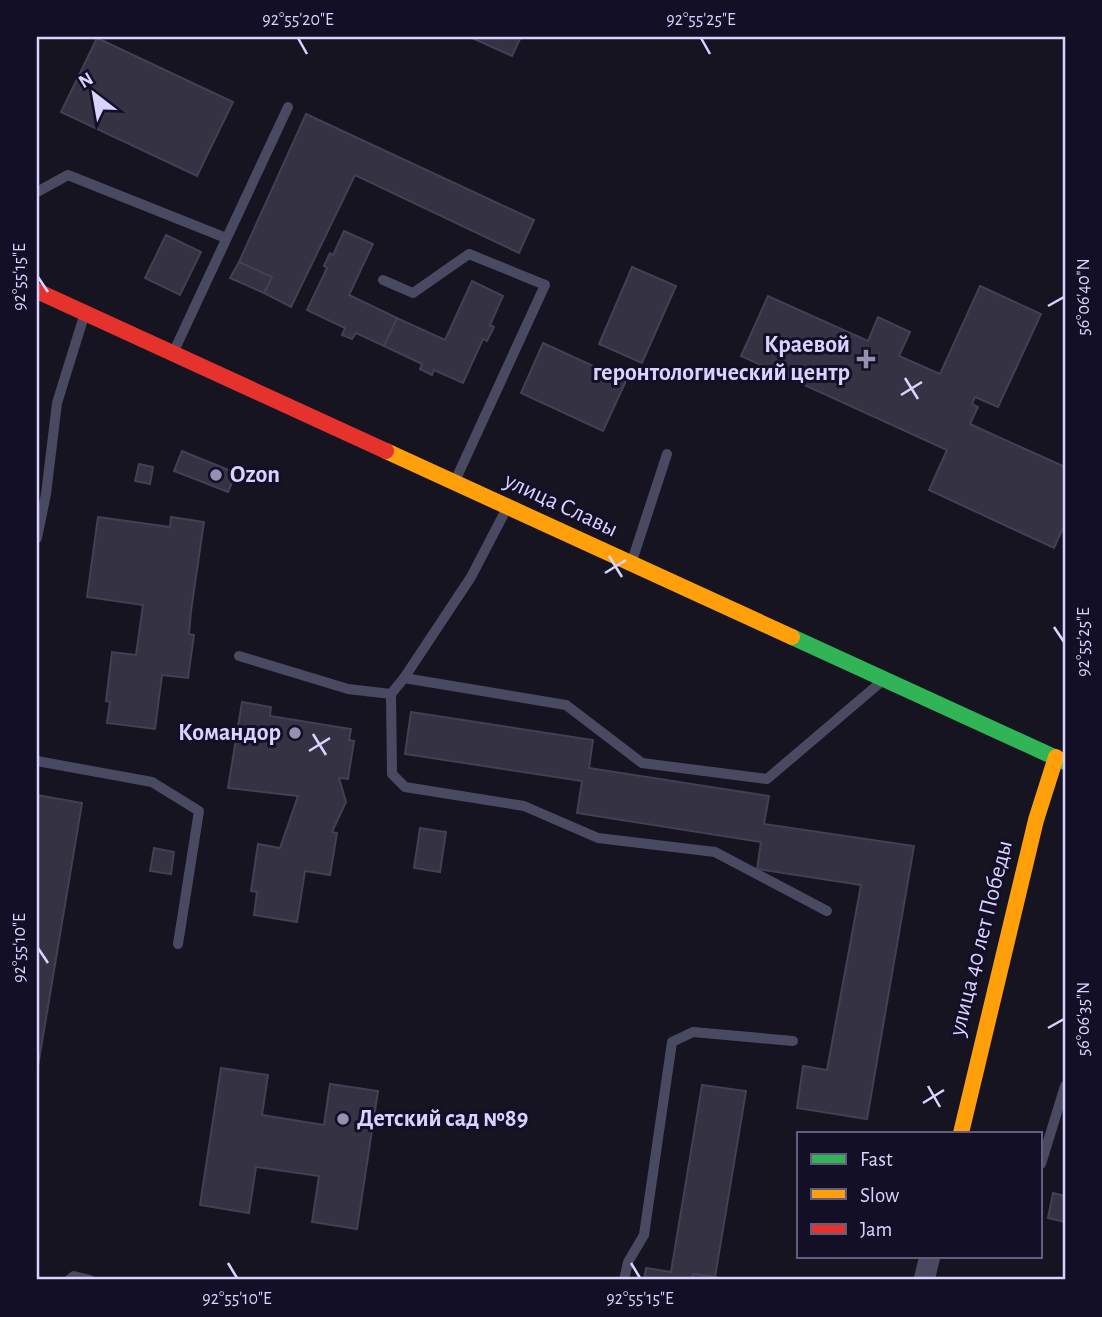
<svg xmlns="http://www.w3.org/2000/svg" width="1102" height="1317" font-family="'Alegreya Sans',sans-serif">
<rect width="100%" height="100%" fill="#161421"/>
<g fill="#343243" stroke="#433f54" stroke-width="2">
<path d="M470,37H521L512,56Z"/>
<path d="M97,38L233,102L197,176L61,112Z"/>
<path d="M306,114L534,220L519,253L355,175L291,307L264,293L272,277L239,262Z"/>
<path d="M344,231L373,244L349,295L397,318L384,346L356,333L352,339L342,335L345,328L307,310L327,268L324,266L330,253L333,255Z"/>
<path d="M166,235L201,252L180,295L145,278Z"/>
<path d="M239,262L272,277L264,293L230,278Z"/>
<path d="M632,267L676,286L642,363L599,344Z"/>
<path d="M472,281L503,296L490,325L494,327L487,341L483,339L463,383L434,370L432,375L420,369L422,364L384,346L397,318L445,340Z"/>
<path d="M980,286L1041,314L998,407L975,397L972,404L978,407L970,424L1065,467V524L1054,548L929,490L947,450L741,356L768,296L868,341L878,317L910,332L899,356L940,374Z"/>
<path d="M543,343L626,381L603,431L521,393Z"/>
<path d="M182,451L236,473L228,492L174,471Z"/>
<path d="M139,464L153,467L150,484L135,481Z"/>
<path d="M98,517L170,527L171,517L204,522L191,611L189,634L194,635L188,678L162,675L155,729L107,723L110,702L106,701L112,652L136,655L143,605L87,597Z"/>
<path d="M242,702L271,707L270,716L351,729L349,740L354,741L348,779L339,778L346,802L332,832L337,833L330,875L305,871L297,922L254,915L257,892L251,891L258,844L280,848L298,796L228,788Z"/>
<path d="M411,712L593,740L589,768L769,796L764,824L914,846L867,1119L797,1108L803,1066L827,1070L861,885L757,869L761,842L577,813L582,781L405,754Z"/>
<path d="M37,795L82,803L37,1072Z"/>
<path d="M420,828L446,832L440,872L414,868Z"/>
<path d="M154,848L174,852L171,874L150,871Z"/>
<path d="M221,1068L268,1075L262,1115L324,1125L330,1084L378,1091L357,1229L312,1222L319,1176L256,1167L249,1213L200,1205Z"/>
<path d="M702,1085L746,1091L715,1277L693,1274L692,1280H644L646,1268L671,1272Z"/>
<path d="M1053,1193L1065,1196V1222L1048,1218Z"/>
<path d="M693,1274L715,1277L728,1280H692Z"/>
</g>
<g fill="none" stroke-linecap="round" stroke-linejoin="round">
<g stroke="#4a4962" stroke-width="10">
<path d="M37,192L68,175L226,238"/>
<path d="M383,280L413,293L469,254L545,285L455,481"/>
<path d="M174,351L288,107"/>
<path d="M507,508L471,577L404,678L391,694L392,774L405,787L524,806L598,838L715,852L827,911"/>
<path d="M37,538L46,494L57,403L84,316"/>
<path d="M632,561L667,454"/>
<path d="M239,656L348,689L391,694"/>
<path d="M404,678L566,705L642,763L767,779L881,682"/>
<path d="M37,761L152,782L199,811L178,944"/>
<path d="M1041,1164L1065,1086"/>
<path d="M69,1280L74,1276L90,1280"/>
<path d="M624,1280L628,1262L644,1235L672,1042L693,1032L793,1041"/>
</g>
<path stroke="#4a4962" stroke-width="21" d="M924,1280L930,1256"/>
<path stroke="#30b455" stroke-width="16" d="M792,637L1065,762"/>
<g stroke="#ff9f0a" stroke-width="16">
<path d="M386,451L792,637"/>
<path d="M961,1133L1036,820L1056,757"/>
</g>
<path stroke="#e5322d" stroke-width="16" d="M37,291L386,451"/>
</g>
<path fill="none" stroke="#d9d4ff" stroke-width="2.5" d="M298,38L307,54M701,38L710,54M38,277L48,292M1048,306L1064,297M905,378L918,399M901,395L922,382M609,556L622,577M605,573L626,560M1054,627L1064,642M313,734L326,755M309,751L330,738M38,948L48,963M1048,1028L1064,1019M928,1086L940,1107M923,1103L944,1090M228,1263L237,1278M631,1263L640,1278"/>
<g fill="#9591b1" stroke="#130f26" stroke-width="2.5">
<path d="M862.5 348.5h7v7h7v7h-7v7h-7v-7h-7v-7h7z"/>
<circle cx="216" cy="475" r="7"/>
<circle cx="295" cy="733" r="7"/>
<circle cx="343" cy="1119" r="7"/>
</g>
<g text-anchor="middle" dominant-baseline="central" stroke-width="6" stroke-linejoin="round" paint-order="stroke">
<g font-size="24" font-weight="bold" fill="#d9d4ff" stroke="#130f26" text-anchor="end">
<text x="850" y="345">Краевой<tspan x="850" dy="28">геронтологический центр</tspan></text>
<text x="230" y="475" text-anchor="start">Ozon</text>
<text x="281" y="733">Командор</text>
<text x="357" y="1119" text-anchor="start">Детский сад №89</text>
</g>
<g font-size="24" fill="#d9d4ff" stroke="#130f26">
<text transform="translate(561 505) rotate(25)">улица Славы</text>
<text transform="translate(981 938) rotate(-76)">улица 40 лет Победы</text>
</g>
</g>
<rect width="1102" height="1317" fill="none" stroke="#130f26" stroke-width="77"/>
<rect x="797" y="1132" width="245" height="126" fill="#130f26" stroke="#625e7d" stroke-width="2"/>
<rect x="811" y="1154" width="35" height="10" fill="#30b455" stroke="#625e7d" stroke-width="2"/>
<text x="860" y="1166" font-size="21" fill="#d9d4ff">Fast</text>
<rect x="811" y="1189" width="35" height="10" fill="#ff9f0a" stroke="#625e7d" stroke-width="2"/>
<text x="860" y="1202" font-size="21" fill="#d9d4ff">Slow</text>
<rect x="811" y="1224" width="35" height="10" fill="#e5322d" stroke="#625e7d" stroke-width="2"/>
<text x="860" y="1236" font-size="21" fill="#d9d4ff">Jam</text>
<g transform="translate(94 94) rotate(329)" stroke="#130f26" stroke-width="5" paint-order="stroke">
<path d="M0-5L12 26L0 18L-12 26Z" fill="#d9d4ff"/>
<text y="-10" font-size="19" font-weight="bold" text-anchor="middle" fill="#d9d4ff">N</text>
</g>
<rect x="38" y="38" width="1026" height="1240" fill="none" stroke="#d9d4ff" stroke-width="2.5"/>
<g font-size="18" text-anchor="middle" fill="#d9d4ff">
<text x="298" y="25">92°55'20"E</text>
<text x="701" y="25">92°55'25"E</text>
<text transform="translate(19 277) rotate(-90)" y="6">92°55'15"E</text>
<text transform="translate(1083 297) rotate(-90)" y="6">56°06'40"N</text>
<text transform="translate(1083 642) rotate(-90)" y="6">92°55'25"E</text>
<text transform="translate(19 948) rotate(-90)" y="6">92°55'10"E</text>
<text transform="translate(1083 1019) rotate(-90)" y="6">56°06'35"N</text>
<text x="237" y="1304">92°55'10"E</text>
<text x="640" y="1304">92°55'15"E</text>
</g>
</svg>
